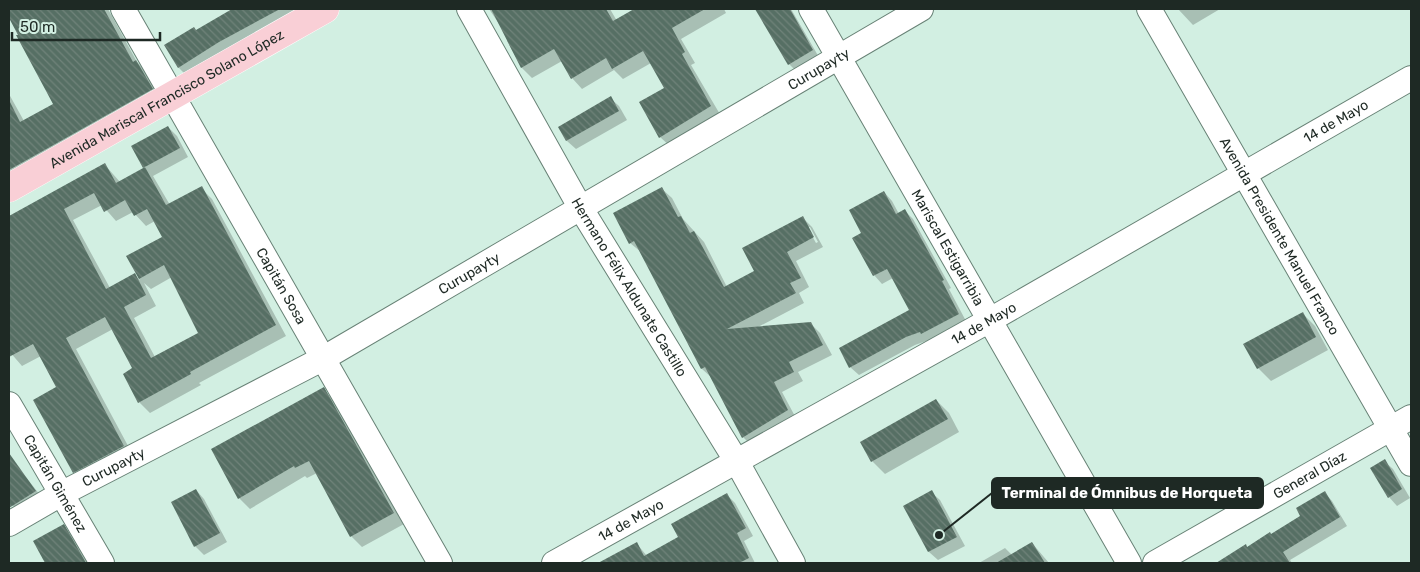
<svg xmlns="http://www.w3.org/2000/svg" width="1420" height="572" font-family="Rubik,sans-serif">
<defs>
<pattern id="building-back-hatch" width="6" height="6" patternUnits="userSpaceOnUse" patternTransform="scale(1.25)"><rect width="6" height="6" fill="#566f64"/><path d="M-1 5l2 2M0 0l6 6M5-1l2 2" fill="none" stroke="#70837a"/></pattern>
</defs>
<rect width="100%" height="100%" fill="#d2efe2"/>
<g fill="#0003" fill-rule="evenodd">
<path d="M14,9H108L137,62L147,72L163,100L9,186V94L24,121L54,105L9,16V12Z"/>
<path d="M235,9H310L189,78L179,68L166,45L197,31Z"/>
<path d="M489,9H610L617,21L637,9H724L726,13L681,39L695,63L691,65L721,116L671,147L660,137L666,88L651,63L623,79L614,70L582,89L572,78L562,61L532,78L522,68L507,41L510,40Z"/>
<path d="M756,9H791L820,59L797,72L789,64Z"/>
<path d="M1178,9H1220L1193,25Z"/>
<path d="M610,98L619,106L627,120L576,149L567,141L559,127Z"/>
<path d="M168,127L177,136L188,157L153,176L170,205L201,188L212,199L286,336L199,383L201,385L150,413L139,402L134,369L113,329L76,349L134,457L84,482L74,472L58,388L41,356L22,366L9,351V223L105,165L120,182L145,168ZM102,205L116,221L133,212L146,226L155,221L163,237L128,256L140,280L134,274L110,288L73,220ZM172,277L199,333L155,357L134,318L156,306L144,283L151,289Z"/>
<path d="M662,189L672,198L683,219L704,242L727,287L756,272L802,217L812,227L823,247L796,261L809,287L799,293L804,303L756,328L810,323L820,333L832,355L798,372L803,381L782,392L797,420L753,447L743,437L712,378L702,369L641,252L630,243ZM807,227H810L818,242L816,243Z"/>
<path d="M884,192L892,201L899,214L905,211L913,219L951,288L949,289L967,323L931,342L929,340L915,345L859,375L850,367L911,310L893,278L882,284L874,275L862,233Z"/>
<path d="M1302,313L1315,326L1328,350L1271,381L1258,368L1245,345Z"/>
<path d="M323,389L334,400L404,524L362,547L351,536L317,473L307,478L305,476L250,509L239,498L213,449Z"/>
<path d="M936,400L949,413L959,432L885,474L872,461Z"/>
<path d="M1384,461L1393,469L1410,498L1397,506L1389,497Z"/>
<path d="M17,466L44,500L21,515L9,501V471Z"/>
<path d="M196,490L204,499L227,542L204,555L195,546L172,503Z"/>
<path d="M931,492L940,500L965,546L938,560L929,552L905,506Z"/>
<path d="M1325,493L1332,501L1347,526L1290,560L1292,563H1218L1246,546L1248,548L1272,535L1302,516Z"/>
<path d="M727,495L735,503L753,536L744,541L755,563H620L615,555L637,544L647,556L679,538Z"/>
<path d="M63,526L75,537L90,563H47L35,541Z"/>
<path d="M1032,543L1049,563H979L1005,548L1012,555Z"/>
</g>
<g fill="url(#building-back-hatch)" fill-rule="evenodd">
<path d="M9,9H104L133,62L136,60L153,89L9,170V100L20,122L53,104L16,35H18L9,18Z"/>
<path d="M232,9H280L219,42L178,68L164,45L194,27L196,30Z"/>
<path d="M491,9H606L613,21L634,9H705L672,28L685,52L682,54L711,106L659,138L639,102L664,88L643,51L612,69L606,58L571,79L554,49L521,68Z"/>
<path d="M755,9H790L813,50L788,65Z"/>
<path d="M611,96L619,111L566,141L558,127Z"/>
<path d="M168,126L180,148L143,168L131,146Z"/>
<path d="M105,163L116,183L145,167L166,205L202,186L276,325L190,372L191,374L138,403L123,374L132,368L105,317L66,338L124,446L73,473L33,400L56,387L33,344L9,357V216ZM94,193L104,212L125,200L134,216L147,209L162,237L126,256L139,279L164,265L198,333L151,358L124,307L146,295L135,273L106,289L64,209Z"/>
<path d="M662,187L678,217L681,216L690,233L694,231L724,287L754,271L742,248L803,216L814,237L787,252L801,278L790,283L796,293L727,329L811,322L823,345L789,362L794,372L774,382L788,410L742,438L705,367L701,369L634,241L629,244L613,213Z"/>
<path d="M884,191L896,214L905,209L944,280L942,281L959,314L921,334L920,332L906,337L849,368L839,348L909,310L887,269L873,276L852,238L861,233L849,210Z"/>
<path d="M1303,312L1316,337L1257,369L1243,344Z"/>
<path d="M324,387L394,513L350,537L309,461L295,468L294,466L238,499L211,449Z"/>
<path d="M936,399L948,419L871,462L860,442Z"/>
<path d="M9,453L36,491L9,508Z"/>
<path d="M1385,459L1402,489L1388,498L1370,468Z"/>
<path d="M196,489L220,533L194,547L171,502Z"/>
<path d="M932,490L957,537L928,552L903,506Z"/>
<path d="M1325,491L1340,517L1283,552L1290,563H1216L1246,544L1247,547L1270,532L1271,534L1300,516L1296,508Z"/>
<path d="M727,493L746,528L737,533L749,558L739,563H598L637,542L644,556L678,537L671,524Z"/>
<path d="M64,524L86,563H45L33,541Z"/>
<path d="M1032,542L1045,563H996Z"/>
</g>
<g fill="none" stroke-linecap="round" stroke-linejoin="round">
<defs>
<g id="minor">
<path id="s1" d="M123,9L440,563"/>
<path id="s2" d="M469,9L580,207L737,462L793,563"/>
<path id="s3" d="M811,9L1129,563"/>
<path id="s4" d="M1149,9L1411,464"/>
<path id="s5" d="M9,404L102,563"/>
<path id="s6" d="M9,524L61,494L324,358L921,9"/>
<path id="s7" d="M554,563L990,320L1411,78"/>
<path id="s8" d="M1155,563L1411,417"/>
</g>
<g id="major">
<path id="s9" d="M9,188L325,9"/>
</g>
</defs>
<use href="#minor" stroke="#688276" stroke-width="26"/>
<use href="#major" stroke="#fff" stroke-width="29"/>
<use href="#minor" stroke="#fff" stroke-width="24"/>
<use href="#major" stroke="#f9cfd6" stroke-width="28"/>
</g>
<g text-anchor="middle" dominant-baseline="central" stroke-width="5" stroke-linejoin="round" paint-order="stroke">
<g font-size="14" fill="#1e2924" stroke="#d2efe2">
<text stroke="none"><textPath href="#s6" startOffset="929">Curupayty</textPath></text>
<text stroke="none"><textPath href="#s9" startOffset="181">Avenida Mariscal Francisco Solano López</textPath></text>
<text stroke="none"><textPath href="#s7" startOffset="898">14 de Mayo</textPath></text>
<text stroke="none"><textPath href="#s4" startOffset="262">Avenida Presidente Manuel Franco</textPath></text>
<text stroke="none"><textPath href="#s3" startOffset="275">Mariscal Estigarribia</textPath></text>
<text stroke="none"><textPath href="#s6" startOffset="524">Curupayty</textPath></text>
<text stroke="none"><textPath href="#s1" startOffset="319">Capitán Sosa</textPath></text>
<text stroke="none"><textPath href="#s2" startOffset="321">Hermano Félix Aldunate Castillo</textPath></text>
<text stroke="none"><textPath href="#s7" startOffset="492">14 de Mayo</textPath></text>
<text stroke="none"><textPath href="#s6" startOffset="119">Curupayty</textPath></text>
<text stroke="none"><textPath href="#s8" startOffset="178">General Díaz</textPath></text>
<text stroke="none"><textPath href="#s5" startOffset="92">Capitán Giménez</textPath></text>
<text stroke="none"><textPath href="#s7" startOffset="88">14 de Mayo</textPath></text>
</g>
</g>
<path fill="none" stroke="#1e2924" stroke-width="2" d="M939 535L992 493"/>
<circle fill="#1e2924" stroke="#d2efe2" stroke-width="2" cx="939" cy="535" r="5"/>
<rect fill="#1e2924" stroke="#1e2924" stroke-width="2" x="992" y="478" width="271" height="30" rx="5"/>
<g font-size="15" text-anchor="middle" font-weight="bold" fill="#fff">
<text x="1127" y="498">Terminal de Ómnibus de Horqueta</text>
</g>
<rect width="1420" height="572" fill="none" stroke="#1e2924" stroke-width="20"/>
<path d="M12 32v8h148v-8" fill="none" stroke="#1e2924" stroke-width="2.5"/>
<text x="20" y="32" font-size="15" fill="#1e2924" stroke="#d2efe2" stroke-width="4" paint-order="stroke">50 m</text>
</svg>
